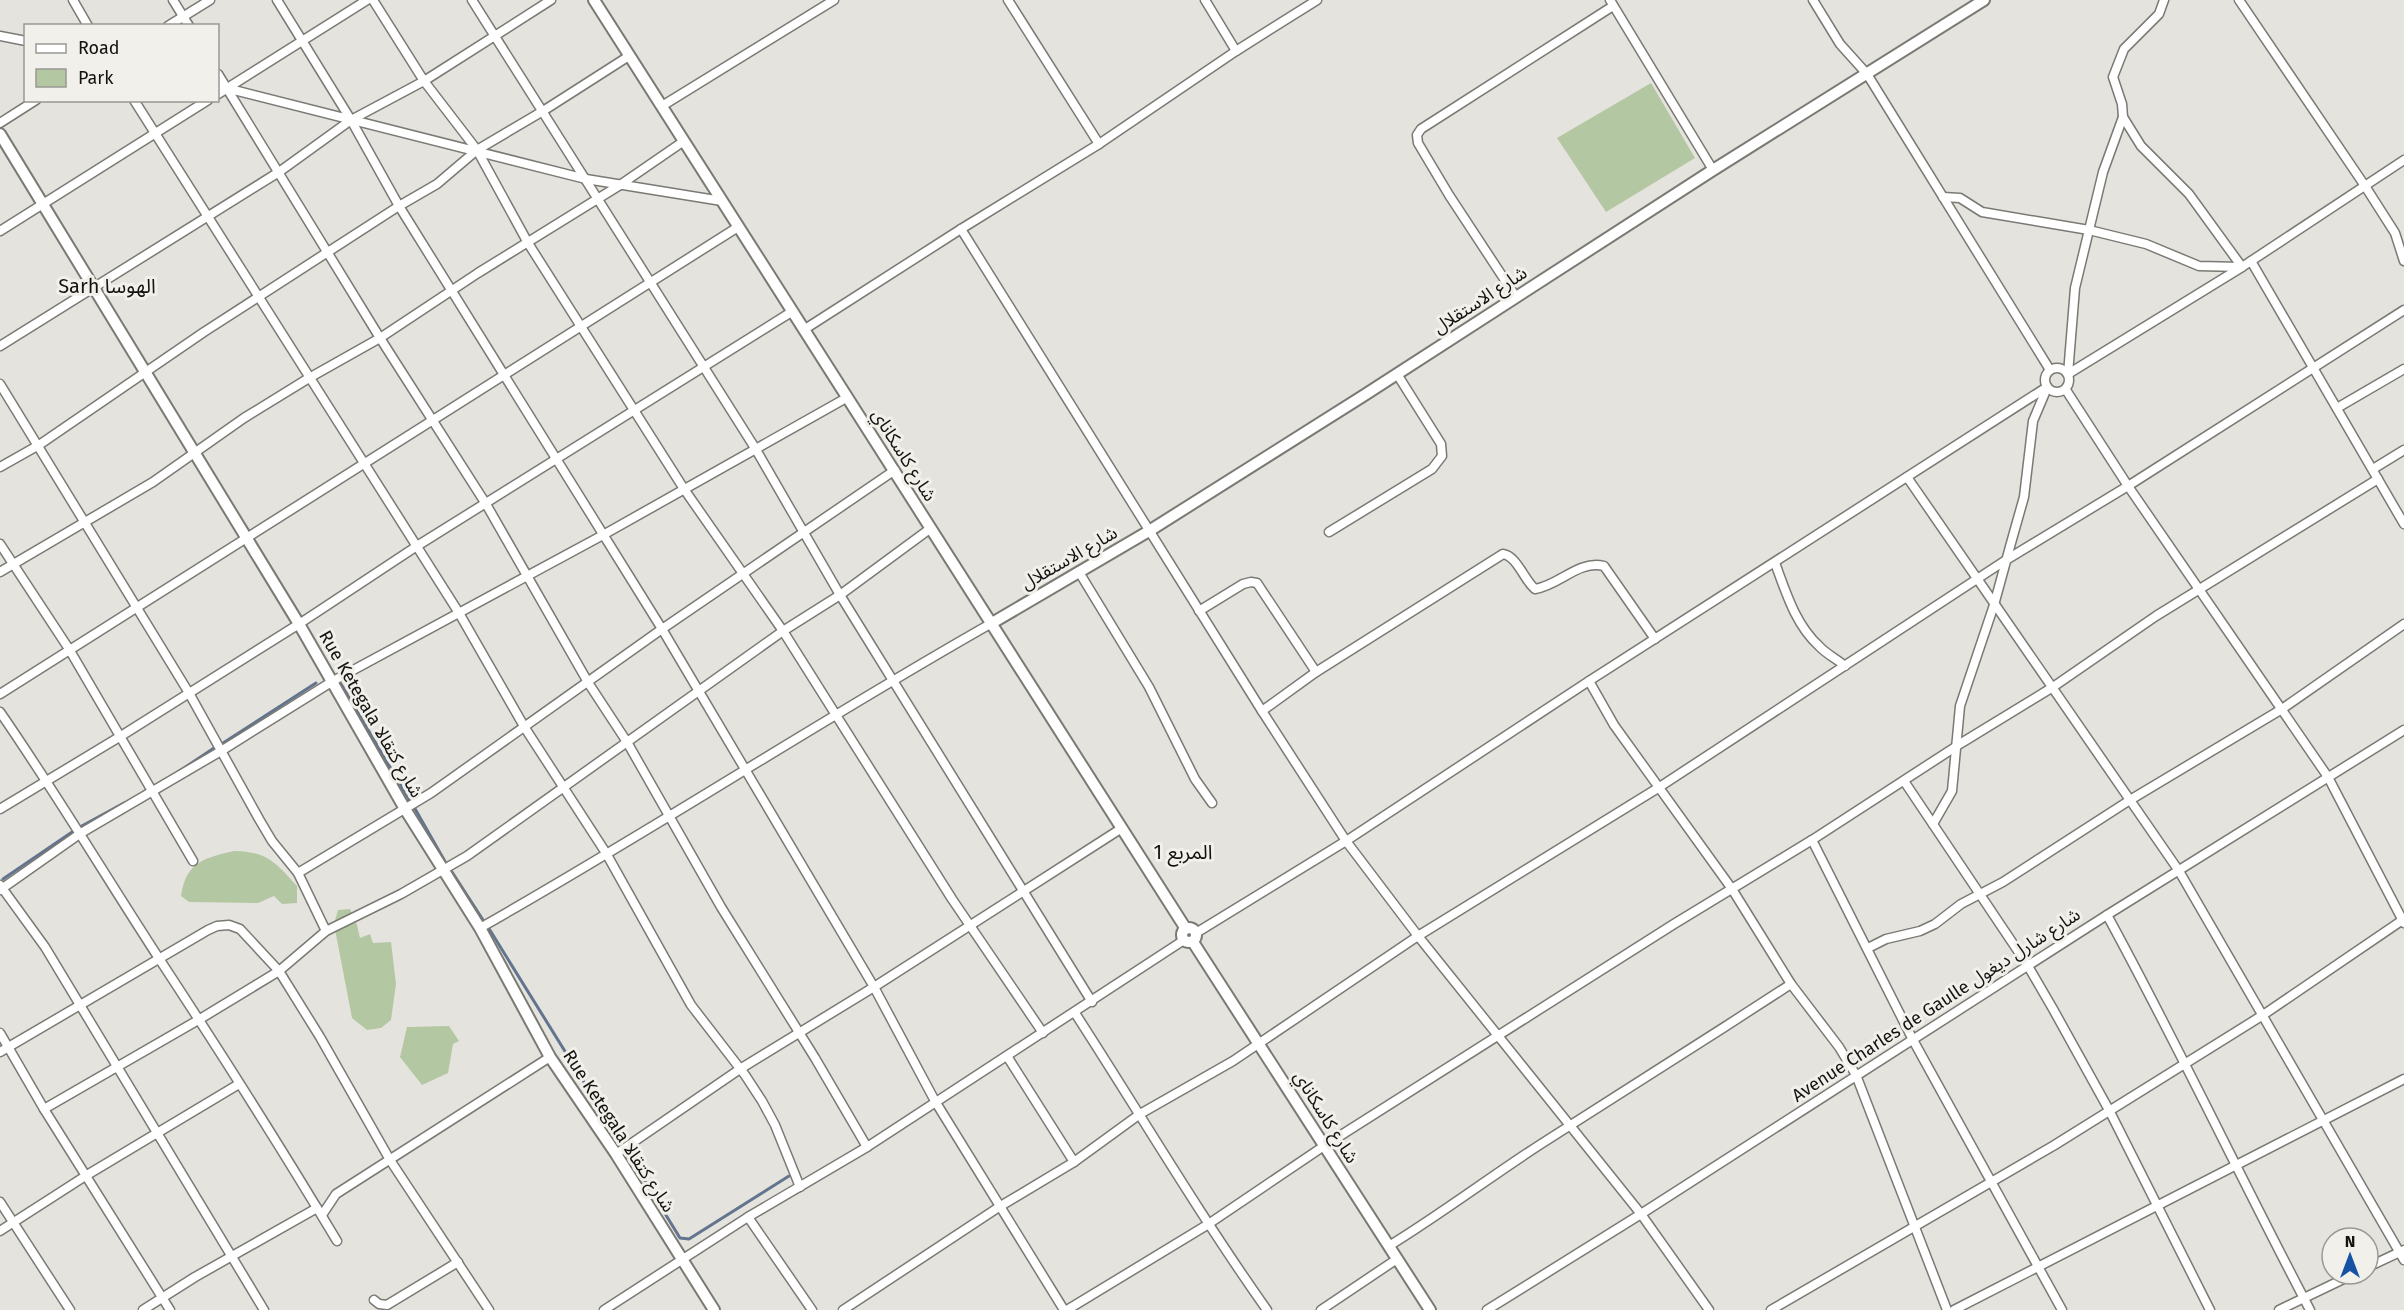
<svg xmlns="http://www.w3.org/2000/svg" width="2404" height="1310" font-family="'Fira Sans','Noto Sans Arabic',sans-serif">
<rect width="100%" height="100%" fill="#e5e3dd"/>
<g fill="#b4c7a3">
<path d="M1651,83L1695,158L1606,212L1557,138Z"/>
<path d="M234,851C268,852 275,862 297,886V903L282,904L274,896L258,903L189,902L181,896C186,862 204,858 234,851Z"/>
<path d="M350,909L357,925L360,938L370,934L373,943L391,942L396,984L391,1020L381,1028L367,1030L352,1018L334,924L338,910Z"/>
<path d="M449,1026L459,1041L453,1044L448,1073L422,1085L400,1057L407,1027Z"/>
</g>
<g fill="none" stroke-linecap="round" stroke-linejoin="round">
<g stroke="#62748e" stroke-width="3">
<path d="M341,684L410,801"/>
<path d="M220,745L316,683"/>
<path d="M178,772L214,748"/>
<path d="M414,807L447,865"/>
<path d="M452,872L485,923"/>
<path d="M3,879L78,828L124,803"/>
<path d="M488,927L623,1145"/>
<path d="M626,1150L680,1238L689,1239L789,1176"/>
</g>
<defs>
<g id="minor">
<path d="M73,0L88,26"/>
<path d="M173,0L189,26"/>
<path d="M277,0L351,120L399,206L662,629L874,987L935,1101L1064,1310"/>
<path d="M373,0L424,81L477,150L528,243L684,489L783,631L952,899L1043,1033"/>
<path d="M472,0L755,448L840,595L1092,1002"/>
<path d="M1008,0L1099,144"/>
<path d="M1205,0L1236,51"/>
<path d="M1610,0L1713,170"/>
<path d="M1813,0L1840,44L1867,74L2050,370"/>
<path d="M2164,0L2159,14L2124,49L2113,77L2122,104L2123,117L2141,146L2189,194L2242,267"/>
<path d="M2239,0L2365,186L2395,233L2404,261"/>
<path d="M168,26L210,0"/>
<path d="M0,36L26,41"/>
<path d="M218,74L380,338L486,504L589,684L627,742L721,907L815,1058L867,1147"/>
<path d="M218,86L586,179L722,201"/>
<path d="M218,94L367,0"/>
<path d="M134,100L459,613L525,728L606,853L691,1005L745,1075L762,1101L775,1125L800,1187"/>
<path d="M662,106L834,0"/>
<path d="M0,123L36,100"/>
<path d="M1943,197L1960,198L1982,212L2089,230L2146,244L2199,266L2241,267"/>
<path d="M961,229L1262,711L1346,841L1418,936L1641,1214L1709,1310"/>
<path d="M0,231L208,100"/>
<path d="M2251,261L2404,524"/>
<path d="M1516,297L1449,195L1418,143L1417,135L1421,129L1613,6"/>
<path d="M805,329L961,229L1099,144L1236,51L1317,0"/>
<path d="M0,346L279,172L351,120L424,81L551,0"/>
<circle cx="2057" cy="380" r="12"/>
<path d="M2068,374L2242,267L2404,160"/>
<path d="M2068,374L2075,288L2103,172L2123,117"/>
<path d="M0,384L189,693L259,819L272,841L298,873L326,931"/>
<path d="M2066,390L2128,486L2328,777L2404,923"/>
<path d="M2337,408L2404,369"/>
<path d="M0,467L39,445L204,332L399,206L437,184L477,150L543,111L629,56"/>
<path d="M2373,469L2404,450"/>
<path d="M1907,477L2179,871L2404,1260"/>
<path d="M1329,532L1432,469L1442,456L1441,444L1397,374"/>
<path d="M0,544L69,649L193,861"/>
<path d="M1775,563C1786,592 1795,624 1819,646C1826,654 1837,659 1845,666"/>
<path d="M0,572L153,482L244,418L309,378L380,338L478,273L620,185L684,141"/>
<path d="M1079,572L1149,687L1195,779L1212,803"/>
<path d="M1199,611L1243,584L1251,582L1257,583L1316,672"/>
<path d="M1589,681L1614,725L1732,889L1791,984L1839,1047L1856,1075L1947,1310"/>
<path d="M0,694L738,227"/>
<path d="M1262,711L1316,672L1503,554C1517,556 1524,580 1535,589C1560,585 1578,560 1604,566L1655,639"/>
<path d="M0,712C56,793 106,877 160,960C221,1053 280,1146 337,1241"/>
<path d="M1904,781L2028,966L2053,1009L2109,1110L2210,1310"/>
<path d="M0,809L121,736L299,624L417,546L793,311"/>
<path d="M1933,824L1952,791L1960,706L1994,605L2011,543L2024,497L2033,421L2047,388"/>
<path d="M1812,840L1913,1040L2062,1310"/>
<path d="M298,873L431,793L662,629L895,470"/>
<path d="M0,885L45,947L264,1310"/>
<path d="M0,890L81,833L221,751L333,681L603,535L848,397"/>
<path d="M2107,915C2178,1045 2241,1179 2310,1310"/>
<path d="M480,928C653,830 819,721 992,623"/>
<path d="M1196,933L1346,841L1589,681L2047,387"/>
<path d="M1868,948L1886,939L1920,931L1935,924L1961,904L2003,882L2130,800L2282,709L2404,624"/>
<path d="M1075,1013C1139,1112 1199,1214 1267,1310"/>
<path d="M0,1033L44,1109L170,1310"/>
<path d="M0,1052L208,930L217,926L229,925L240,929L279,971L320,1037L390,1160L489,1310"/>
<path d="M1007,1056L1074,1162"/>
<path d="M44,1109L200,1019L279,971L326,931L401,894L467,856L783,631L840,595L931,528"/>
<path d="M616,1154L740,1069L874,987L1122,828"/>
<path d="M0,1202L70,1310"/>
<path d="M322,1215L336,1194L550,1057"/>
<path d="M748,1217L812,1310"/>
<path d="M0,1231L87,1175L239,1084"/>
<path d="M1389,1246C1441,1214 1490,1177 1541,1144C1624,1091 1708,1038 1791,984"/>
<path d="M2368,1267L2404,1250"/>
<path d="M374,1300L379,1304L387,1305L458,1262"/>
<path d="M143,1310L195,1277L317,1208"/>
<path d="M604,1310L748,1217L867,1147L1184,940"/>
<path d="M843,1310L999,1207L1074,1162L1140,1114L1233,1061L1418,936L1658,788L2006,560L2128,486L2404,310"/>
<path d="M1067,1310L1207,1225L1324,1146L1674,924L1812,840L1963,742L2053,687L2156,616L2378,479"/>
<path d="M1321,1310L1397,1259"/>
<path d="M1487,1310L1641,1214L2107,915L2404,730"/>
<path d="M1771,1310L2053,1146L2263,1015L2404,919"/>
<path d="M1954,1310L2404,1079"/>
<path d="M2279,1310L2354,1274"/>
</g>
<g id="tertiary">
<path d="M594,0L1186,929"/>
<path d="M0,134L299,624L405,809L480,928L550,1057L616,1154L714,1310"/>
<path d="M992,623L1149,531L1363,396L1713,170L1984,0"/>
<circle cx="1189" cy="935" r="7"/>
<path d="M1193,942L1430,1310"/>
</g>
</defs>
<use href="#minor" stroke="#7b7973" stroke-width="11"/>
<use href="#tertiary" stroke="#7b7973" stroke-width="14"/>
<use href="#minor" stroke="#fff" stroke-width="8"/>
<use href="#tertiary" stroke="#fff" stroke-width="10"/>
</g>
<g text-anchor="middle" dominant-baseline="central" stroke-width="6" stroke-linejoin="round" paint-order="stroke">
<g font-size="18" fill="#141311" stroke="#f2f0ea">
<text transform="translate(1480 300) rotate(-33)">شارع الاستقلال</text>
<text transform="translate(904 455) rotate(58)">شارع كاسكاناي</text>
<text transform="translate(1069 558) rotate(-30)">شارع الاستقلال</text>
<text transform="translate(371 714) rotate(60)">Rue Ketegala شارع كتقالا</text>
<text transform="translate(1936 1005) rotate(-33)">Avenue Charles de Gaulle شارع شارل ديغول</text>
<text transform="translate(1326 1117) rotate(58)">شارع كاسكاناي</text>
<text transform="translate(619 1131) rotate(57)">Rue Ketegala شارع كتقالا</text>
</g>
<g font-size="20" fill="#141311" stroke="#f2f0ea">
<text x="107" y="286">Sarh الهوسا</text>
<text x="1183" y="852">المربع 1</text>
</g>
</g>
<rect x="24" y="24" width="195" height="78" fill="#f2f0ea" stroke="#999893" stroke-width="1.5"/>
<rect x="36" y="44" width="30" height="9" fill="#ffffff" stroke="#999893" stroke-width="1.5"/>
<text x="78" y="54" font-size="18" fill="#141311">Road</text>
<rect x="36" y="69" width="30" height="18" fill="#b4c7a3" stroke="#999893" stroke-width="1.5"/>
<text x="78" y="84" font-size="18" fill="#141311">Park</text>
<g transform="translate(2350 1256)"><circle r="28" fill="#f2f0ea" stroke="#999893" stroke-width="1.5"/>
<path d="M0-4.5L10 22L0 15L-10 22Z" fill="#1653a4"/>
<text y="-9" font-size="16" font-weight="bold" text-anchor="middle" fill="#141311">N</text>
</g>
</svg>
